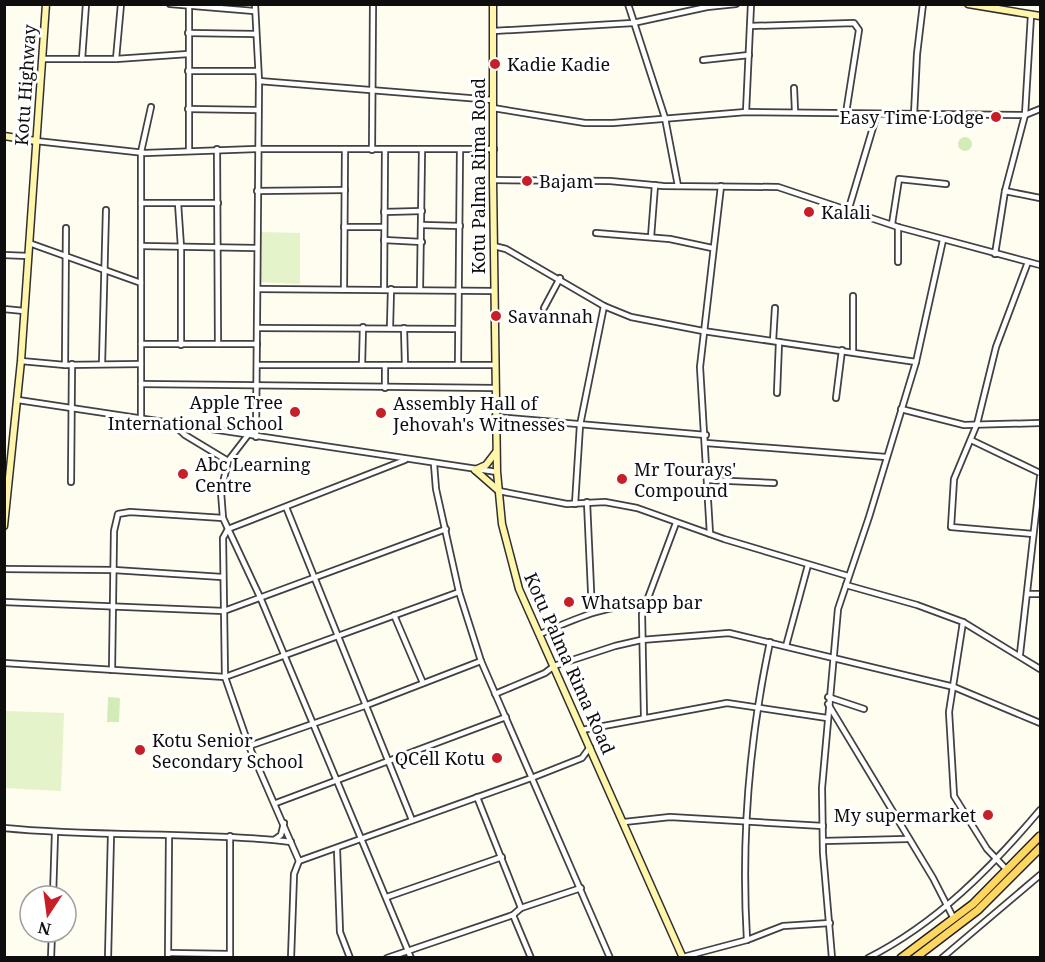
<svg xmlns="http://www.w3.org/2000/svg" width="1045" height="962" font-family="'Noto Serif',serif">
<rect width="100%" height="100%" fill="#fffcf0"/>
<g fill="#d3ecb7">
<circle cx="965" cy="144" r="7"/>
<path d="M108,697L120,698L119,722H107Z"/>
</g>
<g fill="#e4f3c9">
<path d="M259,232L300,233V284L260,282Z"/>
<path d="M5,711L64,713L61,791L5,788Z"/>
</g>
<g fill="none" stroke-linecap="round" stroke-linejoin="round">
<defs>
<g id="street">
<path d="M170,4L254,11"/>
<path d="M255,4L259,81L256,437"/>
<path d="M628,4L665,118L678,186"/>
<path d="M189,6V151"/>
<path d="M750,26L854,23L859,30L846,113"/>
<path d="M493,31L633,23L707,7L736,4"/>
<path d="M188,33L255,34"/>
<path d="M43,59H116L188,54"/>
<path d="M82,59L86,4"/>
<path d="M116,59L121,4"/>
<path d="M703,60L749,55"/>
<path d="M188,71H258"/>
<path d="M259,81L493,100"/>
<path d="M794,88L795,111"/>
<path d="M493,108L585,123H613L746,112L1025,115L1040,109"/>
<path d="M188,109L258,110"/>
<path d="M746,112L751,4"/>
<path d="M914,115L917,54L923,4"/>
<path d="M36,141L145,153L258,149H494"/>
<path d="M217,149L218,344"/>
<path d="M372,150L373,4"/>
<path d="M493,180L610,181L663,186L778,187L898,227L1040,265"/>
<path d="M257,191L345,190"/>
<path d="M1005,191L1040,198"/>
<path d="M141,203H218"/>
<path d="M178,203L181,247V345"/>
<path d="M849,208L877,114"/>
<path d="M384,212L422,211"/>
<path d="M892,224L899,179L946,184"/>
<path d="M423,225L460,226"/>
<path d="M344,227H384"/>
<path d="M596,233L670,239L712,248"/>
<path d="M651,237L655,185"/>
<path d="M384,240L422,242"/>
<path d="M29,243L141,283"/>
<path d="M141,246L256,248"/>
<path d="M494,246L506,249L604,306L631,317L703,331L916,362"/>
<path d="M995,254L1005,191L1025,115L1031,15"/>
<path d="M4,255L28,256"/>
<path d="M898,262V227"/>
<path d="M1028,262L996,347L977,424L954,479L951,527L1033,534"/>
<path d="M258,289L494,291"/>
<path d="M344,289L345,149"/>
<path d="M384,289L385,150"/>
<path d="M420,289L422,150"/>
<path d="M544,308L560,278"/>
<path d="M4,309L24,311"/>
<path d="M390,327L391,289"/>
<path d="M257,328L458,329"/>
<path d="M404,328L405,365"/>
<path d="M773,341L775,308"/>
<path d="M141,344H257"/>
<path d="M853,352V296"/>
<path d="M21,361L65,365L141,364"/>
<path d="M102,364L106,210"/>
<path d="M458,364L460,150"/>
<path d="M65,365L66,228"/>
<path d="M257,365H495"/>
<path d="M362,365L363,327"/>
<path d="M385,365V388"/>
<path d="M141,384L494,388"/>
<path d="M777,393L779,342"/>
<path d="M836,398L842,350"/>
<path d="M18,400L497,472"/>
<path d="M901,409L964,425L1040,423"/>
<path d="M495,417L706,435"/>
<path d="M141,418V152L151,107"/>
<path d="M173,424L185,435L228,461"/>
<path d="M248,435L228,461L221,492L223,518L260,597L411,958"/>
<path d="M971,440L1040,473"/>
<path d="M706,443L886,457"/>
<path d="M434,464L436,489L459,592L481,661L610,958"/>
<path d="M708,480L774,483"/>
<path d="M71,482L72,364"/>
<path d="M499,491L567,504L605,502L637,508L724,539L848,576"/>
<path d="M587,502L592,612"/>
<path d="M575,504L580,425L604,306"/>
<path d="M286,507L412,820"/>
<path d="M710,534L700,367L721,186"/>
<path d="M4,569L114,570L222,577"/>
<path d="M846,585L917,605L963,622L1040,669"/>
<path d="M1028,594H1040"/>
<path d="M4,602L224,611L446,529"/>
<path d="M394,615L423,683"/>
<path d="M963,622L949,712L954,796L987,849L1007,870"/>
<path d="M540,634C575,619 607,604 645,605"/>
<path d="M786,646L808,565"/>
<path d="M1020,654L1040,477"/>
<path d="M4,663L225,677L459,592"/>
<path d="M112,670L114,531L118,514L130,512L223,518"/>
<path d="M495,694L545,673L554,666L615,646L641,640L729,633L954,687L1040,723"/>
<path d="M828,697L864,709"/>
<path d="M828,704L933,878L954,919"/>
<path d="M644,717L642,614L676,523"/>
<path d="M582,730L727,703L827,718"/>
<path d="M249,746L367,705L481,661"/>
<path d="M477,797L521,908"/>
<path d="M276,803L506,717"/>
<path d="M624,822L670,817L823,826"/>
<path d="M4,828C94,837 185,832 274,840L281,835L284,823"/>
<path d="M274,840L291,842"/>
<path d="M823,841L907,839"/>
<path d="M337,849L340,932L350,958"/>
<path d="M299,861L534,777L582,758L590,747"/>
<path d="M53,896L55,833"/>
<path d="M387,897L502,857"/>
<path d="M513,915L531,958"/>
<path d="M747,940C741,839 749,740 770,642"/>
<path d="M169,953L229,954"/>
<path d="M683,957L747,940L783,926L830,923"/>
<path d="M51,958L52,932"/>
<path d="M108,958L111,834"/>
<path d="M168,958L169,836"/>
<path d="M230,958V836"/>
<path d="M291,958L294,874L299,861L249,746L225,677L223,538L228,529L405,460"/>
<path d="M387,958L513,915L521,908L581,888"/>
<path d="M832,958L823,853L822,788L838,609L869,517L916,362L943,240"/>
<path d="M868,958C937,923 991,868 1040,810"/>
<path d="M942,958L1040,875"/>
</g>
<g id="secondary">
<path d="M493,4V180L497,472L502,524L519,589L683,958"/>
<path d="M968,4L1040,16"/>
<path d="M4,136L36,141"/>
<path d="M475,470L499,491"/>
<path d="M475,470L486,465L496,452"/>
<path d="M4,526L21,361L46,4"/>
</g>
<g id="primary">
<path d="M901,958L973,904L1040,836"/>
<path d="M915,958L978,910L1040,848"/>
</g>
</defs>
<use href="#street" stroke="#414141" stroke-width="8"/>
<use href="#secondary" stroke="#303030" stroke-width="9"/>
<use href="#primary" stroke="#1f1f1f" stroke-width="10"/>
<use href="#street" stroke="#fff" stroke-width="4.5"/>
<use href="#secondary" stroke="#fff5ab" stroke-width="6"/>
<use href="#primary" stroke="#ffd760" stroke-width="7"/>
</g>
<g fill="#c61f27" stroke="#fff" stroke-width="2">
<circle cx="495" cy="64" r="6"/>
<circle cx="996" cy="117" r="6"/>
<circle cx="527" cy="181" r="6"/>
<circle cx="809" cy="212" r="6"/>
<circle cx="496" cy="316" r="6"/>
<circle cx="295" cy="412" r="6"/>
<circle cx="381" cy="413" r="6"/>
<circle cx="183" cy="474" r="6"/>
<circle cx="622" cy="479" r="6"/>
<circle cx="569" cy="602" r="6"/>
<circle cx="140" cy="750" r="6"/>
<circle cx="497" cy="758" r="6"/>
<circle cx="988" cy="815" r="6"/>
</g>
<g text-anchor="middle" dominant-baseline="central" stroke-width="6" stroke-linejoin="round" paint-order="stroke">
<g font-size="18" fill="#0e0e0e" stroke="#fff" text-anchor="start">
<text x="507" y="64">Kadie Kadie</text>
<text x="984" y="117" text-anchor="end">Easy Time Lodge</text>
<text x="539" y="181">Bajam</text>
<text x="821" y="212">Kalali</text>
<text x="508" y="316">Savannah</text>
<text x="283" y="402" text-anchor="end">Apple Tree<tspan x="283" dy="21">International School</tspan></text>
<text x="393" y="403">Assembly Hall of<tspan x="393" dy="21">Jehovah's Witnesses</tspan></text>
<text x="195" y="464">Abc Learning<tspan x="195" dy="21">Centre</tspan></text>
<text x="634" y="469">Mr Tourays'<tspan x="634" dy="21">Compound</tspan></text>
<text x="581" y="602">Whatsapp bar</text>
<text x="152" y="740">Kotu Senior<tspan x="152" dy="21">Secondary School</tspan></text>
<text x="485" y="758" text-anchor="end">QCell Kotu</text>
<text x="976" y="815" text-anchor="end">My supermarket</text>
</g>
<g font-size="18" fill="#0e0e0e" stroke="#fff">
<text transform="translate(25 85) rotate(-86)">Kotu Highway</text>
<text transform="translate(478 176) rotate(-90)">Kotu Palma Rima Road</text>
<text transform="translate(570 663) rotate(66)">Kotu Palma Rima Road</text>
</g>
</g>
<rect width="1045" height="962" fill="none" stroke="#0e0e0e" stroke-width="12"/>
<g transform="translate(48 914) rotate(193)"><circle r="28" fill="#ffffff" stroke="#9f9f9f" stroke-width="1.5"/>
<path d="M0-4.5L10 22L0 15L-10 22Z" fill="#c61f27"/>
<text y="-9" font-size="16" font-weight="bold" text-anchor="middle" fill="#0e0e0e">N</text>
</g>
</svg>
